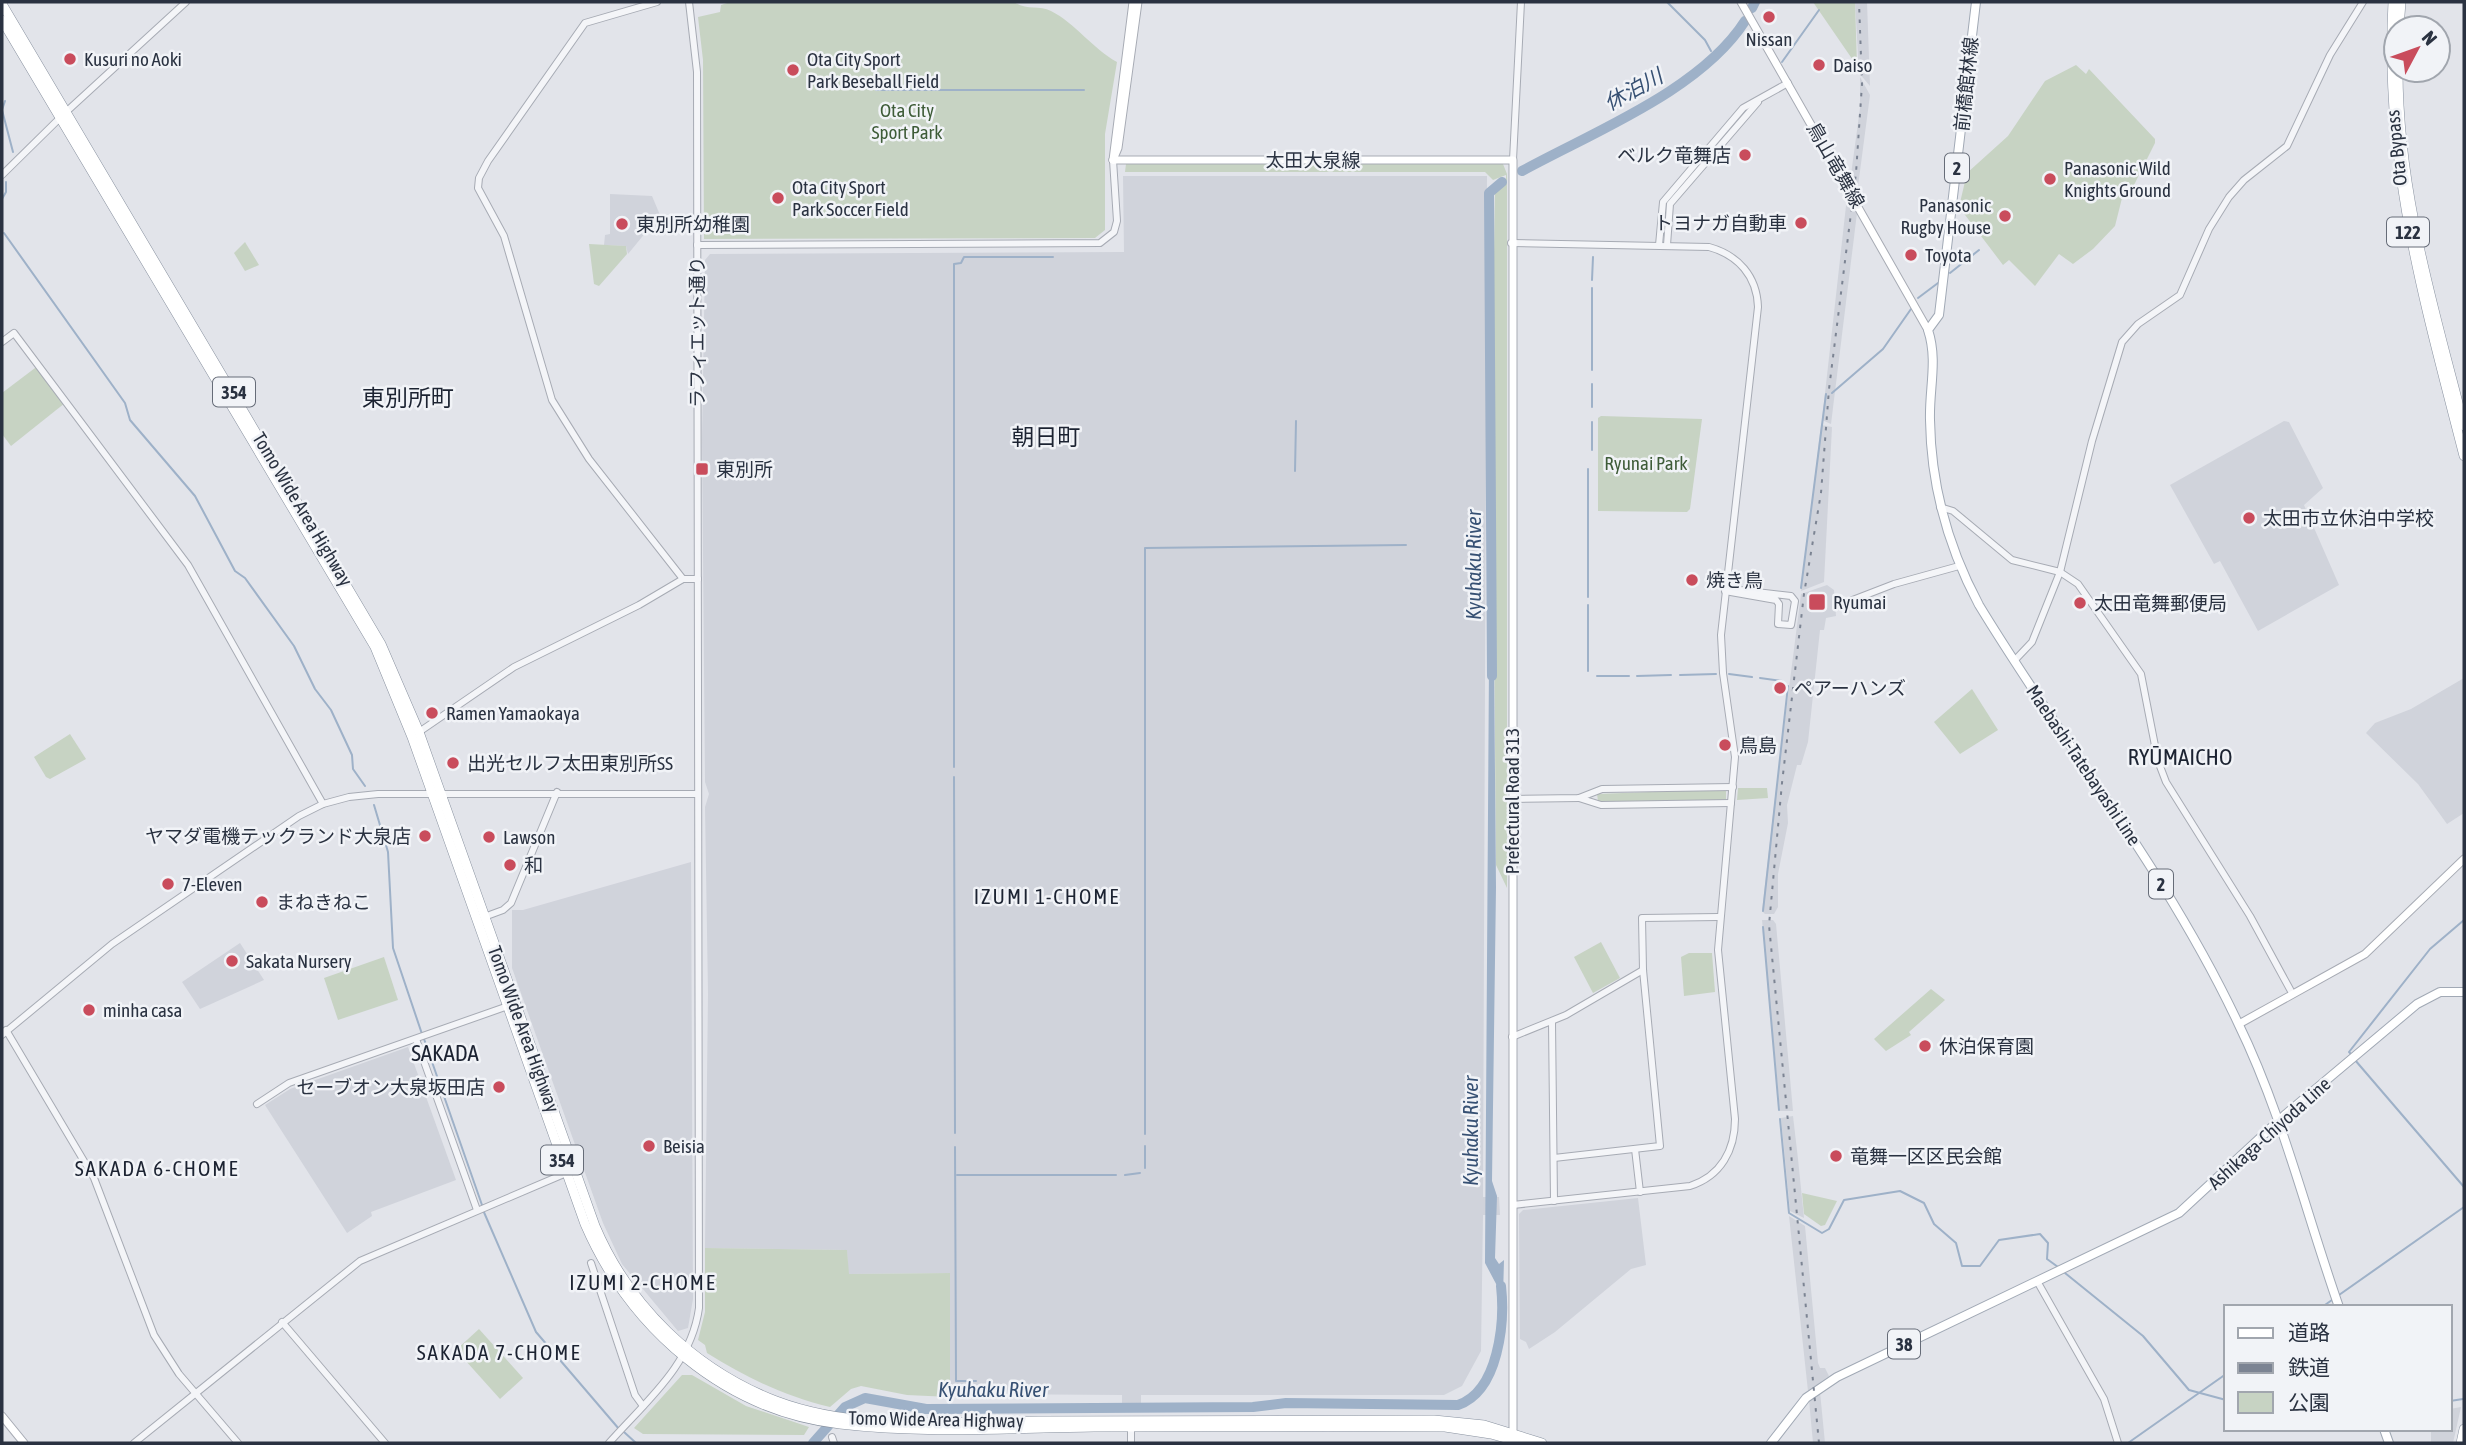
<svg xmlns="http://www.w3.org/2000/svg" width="2466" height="1445" font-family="'Asap Condensed','Noto Sans JP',sans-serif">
<rect width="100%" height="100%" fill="#e2e4ea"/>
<g fill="#d0d3db">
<path d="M1855,2H1867L1870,86L1859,73Z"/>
<path d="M1860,77L1870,95L1857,194L1850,182L1860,108Z"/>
<path d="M1123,176H1487L1483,1197H1499L1500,1215H1483L1481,1351L1462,1386L1444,1395H1141V1410H1122V1395L993,1394L950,1397V1273L848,1274L847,1250L705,1248L708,994L705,807L709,794L705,782L702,438L705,260L710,254L1124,252Z"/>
<path d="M610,194L652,196L660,215L628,254L626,246L604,245L605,235L610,234Z"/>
<path d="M1847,197L1857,213L1831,424L1822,420Z"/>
<path d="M2284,421L2289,422L2323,488L2304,505L2339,585L2258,631L2220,561L2214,564L2170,485Z"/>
<path d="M1821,425L1832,427L1824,582L1801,591Z"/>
<path d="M1827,585L1834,590L1836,616L1826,618L1824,630H1820L1808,742L1801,765H1797L1787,805L1788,823L1778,874V907L1774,914H1765L1762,911L1774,806L1801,594Z"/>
<path d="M2464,678V813L2447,824L2418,784L2366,733L2375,723L2411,709Z"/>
<path d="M691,862L693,1299L688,1328L678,1331L622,1264L603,1223L512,968V910H523Z"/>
<path d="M1762,920H1773L1776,924L1793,1111H1780Z"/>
<path d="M240,943L264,980L200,1009L182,982Z"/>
<path d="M408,1047L456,1180L371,1212L372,1216L347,1233L265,1105L290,1089Z"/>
<path d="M1793,1116L1798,1159L1804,1218L1790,1211L1781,1118Z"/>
<path d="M1638,1198L1646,1265L1631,1269L1555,1332L1529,1349L1526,1342L1520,1339L1519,1214L1523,1210Z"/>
<path d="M1789,1216L1805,1226L1818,1363L1820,1368H1825L1829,1376L1808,1391Z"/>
<path d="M1820,1392L1825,1443H1813L1809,1400Z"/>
<path d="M2461,1407L2453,1443H2431V1429H2450V1409Z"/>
</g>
<g fill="#c7d3c3">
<path d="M730,2H1014C1026,11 1039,5 1051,11C1075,23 1093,49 1117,62L1105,134V230L1095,238L704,239L703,60L698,17L720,12L721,5Z"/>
<path d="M1813,2H1855L1857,66Z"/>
<path d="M2076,65L2086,74L2089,69L2155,139V143L2134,185L2122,198L2115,226L2093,249L2073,264L2059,254L2035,286L2009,260L2003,265L1959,207L1967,173L2008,136L2045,81Z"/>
<path d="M1126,164H1503L1507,174V888L1496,865L1492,376L1495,191L1506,182V175L1493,180L1485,172H1125Z"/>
<path d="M245,242L259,265L245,271L234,253Z"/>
<path d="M589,244L626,246L627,254L599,286L594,284Z"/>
<path d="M39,365L65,403L11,446L2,434V393Z"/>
<path d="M1601,416L1702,419L1690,509L1687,512L1598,511V418Z"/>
<path d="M1972,689L1998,730L1960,754L1934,722Z"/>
<path d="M70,734L86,759L50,779L46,777L34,757Z"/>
<path d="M1738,788H1767L1768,798L1737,800Z"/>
<path d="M1726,789V801L1603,804L1598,801L1597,794Z"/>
<path d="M1601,942L1620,978L1593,993L1574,957Z"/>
<path d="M1712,953L1715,992L1684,996L1681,957L1689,953Z"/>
<path d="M384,957L398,1000L338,1020L324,978Z"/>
<path d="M1931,989L1945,1000L1909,1032L1911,1035L1886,1051L1874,1039Z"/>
<path d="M1802,1193L1837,1201L1825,1225L1821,1226L1804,1214Z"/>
<path d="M705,1248L847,1250L849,1274L950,1273V1397L907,1395L861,1386L851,1389L830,1407C784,1396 747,1378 707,1353L705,1345L698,1340L705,1312Z"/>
<path d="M479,1329L523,1378L500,1399L456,1350Z"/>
<path d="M682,1375H692L746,1406L809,1427L804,1435L643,1434L634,1428Z"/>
</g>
<path fill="#9eb1c8" d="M1489,663H1494L1496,887L1492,1181L1497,1196L1495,1258L1499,1264L1504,1260L1503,1297L1485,1263Z"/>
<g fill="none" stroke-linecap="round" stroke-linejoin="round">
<g stroke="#9eb1c8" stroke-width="2">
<path d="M1667,2L1705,40L1711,51"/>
<path d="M1782,62L1819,10"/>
<path d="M876,90H1084"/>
<path d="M5,101L2,110L13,152"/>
<path d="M2,199L6,192V182"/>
<path d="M4,233L125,403L130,420L195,496L235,571L245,578L294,646L315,689L331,710L352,755L353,769L365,786"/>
<path d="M1664,235V228"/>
<path d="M1950,273L1979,250"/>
<path d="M1592,280L1593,257"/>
<path d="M1592,288V370"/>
<path d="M1918,298L1938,283"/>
<path d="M1832,393L1883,349L1911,309"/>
<path d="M1592,407V384"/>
<path d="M1592,422V450"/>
<path d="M1295,471L1296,421"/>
<path d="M1801,588L1826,394"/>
<path d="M1588,597V469"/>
<path d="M1588,605V671"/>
<path d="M1729,674L1752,677"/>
<path d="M1680,675L1716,674"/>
<path d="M1597,676H1629"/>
<path d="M1637,676L1671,675"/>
<path d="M1760,678L1782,681"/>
<path d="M954,767V264L961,263L964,257H1053"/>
<path d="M954,777L955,1133"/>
<path d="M374,805L388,852L393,948L422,1034"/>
<path d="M1763,911L1788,686"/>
<path d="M1763,927L1779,1110"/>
<path d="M424,1039L482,1205"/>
<path d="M2352,1055L2349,1052L2430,949L2464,920"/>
<path d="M2355,1060L2464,1187"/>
<path d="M1780,1119L1789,1213L1822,1233L1829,1229L1844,1200L1900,1191L1924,1203L1934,1224L1956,1243L1962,1266H1980L1999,1240L2040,1234L2048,1243L2047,1259L2058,1267"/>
<path d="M1145,1134V548L1406,545"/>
<path d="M955,1147L956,1381H976"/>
<path d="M1145,1168V1146"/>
<path d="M957,1175H1116"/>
<path d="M1125,1175L1140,1173"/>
<path d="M483,1210L536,1332L619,1429"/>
<path d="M2065,1273L2143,1336L2189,1390L2226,1400"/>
<path d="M2339,1295L2464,1207"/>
<path d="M2322,1307L2332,1300"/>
<path d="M977,1387L990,1390"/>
<path d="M2450,1401L2463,1399"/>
<path d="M2281,1429H2284"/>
<path d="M624,1432L636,1443"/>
<path d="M2128,1443L2226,1374"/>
</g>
<g stroke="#9eb1c8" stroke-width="10">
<path d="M1752,8L1755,2"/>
<path d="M1522,171C1593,132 1701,90 1745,21"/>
<path d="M1492,676L1489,193L1502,182"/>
<path d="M813,1443L845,1407L865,1398L926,1409L1253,1407L1286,1403L1458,1405C1499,1391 1505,1322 1501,1286"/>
</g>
<defs>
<g id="tertiary">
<path d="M657,2L585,23L488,161L479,178L478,188L504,236L552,400L589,459L683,579"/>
<path d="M1513,160L1521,2"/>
<path d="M2,175L66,112L186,2"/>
<path d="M1511,243L1709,247C1738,255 1757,276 1758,307L1721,635L1723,673L1735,757L1718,950L1735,1119C1735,1150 1721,1176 1690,1186L1513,1205"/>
<path d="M697,245L1100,243L1114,232L1117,221L1113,160"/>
<path d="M1659,245L1663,202L1743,108L1788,83"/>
<path d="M1667,245L1670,204L1758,102"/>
<path d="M2,342L14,333L188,565L323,804"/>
<path d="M1940,507L1953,511L2012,560L2060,572L2078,584L2141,674L2158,761L2166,782L2250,916L2292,993"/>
<path d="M1731,589L1791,596L1795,601L1791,625L1778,624L1779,604L1776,600L1725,591Z"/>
<path d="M1837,606L1894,584L1959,566"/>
<path d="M2014,661L2032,642L2060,572L2092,441L2122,342L2138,324L2180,295L2209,229L2229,197L2244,180L2287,146L2330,55L2363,2"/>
<path d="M419,732L514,667L639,605L683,579H698"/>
<path d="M1579,798L1601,805L1731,803"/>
<path d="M1513,799L1579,798L1602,789L1733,787"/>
<path d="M484,917L503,910L511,903L557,792"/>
<path d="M1552,1022L1554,1201"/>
<path d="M6,1030L94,1178L154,1335L179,1374L238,1443"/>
<path d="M2,1035L112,944L299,816L323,804L349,797L378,794H698"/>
<path d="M1512,1037L1566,1015L1643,970"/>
<path d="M416,1039L477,1210"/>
<path d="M257,1104L289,1083L508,1006"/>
<path d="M1635,1149L1640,1192"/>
<path d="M1554,1158L1660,1146L1643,970L1642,918L1719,917"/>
<path d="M591,1263L635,1395L643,1406"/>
<path d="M2037,1281L2104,1399L2118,1443"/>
<path d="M282,1322L385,1443"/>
<path d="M832,1437L834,1443"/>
<path d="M134,1443L360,1261L571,1171"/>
<path d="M609,1443C645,1402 691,1366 699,1308L697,72L689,2"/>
<path d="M1131,1443V1426"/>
</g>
<g id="secondary">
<path d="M1741,2L1928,330"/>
<path d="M1113,160H1513V1438"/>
<path d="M1113,160L1118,148L1138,2"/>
<path d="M1113,160L1133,2"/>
<path d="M2239,1024L2365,954L2464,859"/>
<path d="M2,1416L24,1443"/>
</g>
<g id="primary">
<path d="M1976,2L1939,315L1928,330C1938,360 1929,389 1930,420C1931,487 1948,547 1979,605C2064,745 2168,874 2238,1023C2282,1113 2306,1213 2339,1307"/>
<path d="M2384,1429L2389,1443"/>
<path d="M1771,1443L1806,1398L1837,1377L2179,1213L2286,1114L2417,1004L2440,992H2464"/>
</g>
<g id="trunk">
<path d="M2393,2C2384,165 2424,300 2464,456"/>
<path d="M2,4L381,644L419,732L595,1226C629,1306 694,1369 776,1401C858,1432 952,1421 1038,1421C1170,1421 1302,1421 1434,1420L1484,1425L1542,1443"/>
<path d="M2,20L375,647L412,737L585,1224C630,1328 724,1411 840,1424C923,1434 1011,1428 1094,1427C1211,1427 1328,1426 1445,1427L1491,1434L1523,1443"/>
<path d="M2399,28L2401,2"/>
<path d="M2398,70C2398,193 2434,308 2464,426"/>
<path d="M2461,1443L2464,1429"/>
</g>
</defs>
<use href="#tertiary" stroke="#a7abb4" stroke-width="8"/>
<use href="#secondary" stroke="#a7abb4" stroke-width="9"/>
<use href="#primary" stroke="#a1a9b5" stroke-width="10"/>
<use href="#trunk" stroke="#8992a0" stroke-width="10"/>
<use href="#tertiary" stroke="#f4f5f8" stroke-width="6"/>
<use href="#secondary" stroke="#fff" stroke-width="7"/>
<use href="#primary" stroke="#fff" stroke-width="8"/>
<use href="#trunk" stroke="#fff" stroke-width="9"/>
<path stroke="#7c8493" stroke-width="2" stroke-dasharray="3.5 7" stroke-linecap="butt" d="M1819,1443L1769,925L1782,783L1804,594L1821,493L1829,389L1856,173L1862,84L1859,2"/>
</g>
<g fill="#c94c5c" stroke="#f1f3f7" stroke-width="2.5">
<circle cx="1769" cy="17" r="7"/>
<circle cx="70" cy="59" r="7"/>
<circle cx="1819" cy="65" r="7"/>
<circle cx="793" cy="70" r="7"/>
<circle cx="1745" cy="155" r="7"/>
<circle cx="2050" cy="179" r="7"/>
<circle cx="778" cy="198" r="7"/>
<circle cx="2005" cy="216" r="7"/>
<circle cx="1801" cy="223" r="7"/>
<circle cx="622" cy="224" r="7"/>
<circle cx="1911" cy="255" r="7"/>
<rect x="695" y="462" width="14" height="14" rx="3.5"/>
<circle cx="2249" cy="518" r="7"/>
<circle cx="1692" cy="580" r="7"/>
<rect x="1808" y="593" width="18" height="18" rx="3.5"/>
<circle cx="2080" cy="603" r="7"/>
<circle cx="1780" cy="688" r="7"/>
<circle cx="432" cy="713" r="7"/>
<circle cx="1725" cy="745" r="7"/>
<circle cx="453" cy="763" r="7"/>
<circle cx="425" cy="836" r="7"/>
<circle cx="489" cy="837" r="7"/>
<circle cx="510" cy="865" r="7"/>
<circle cx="168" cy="884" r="7"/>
<circle cx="262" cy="902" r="7"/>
<circle cx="232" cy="961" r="7"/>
<circle cx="89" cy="1010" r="7"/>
<circle cx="1925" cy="1046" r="7"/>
<circle cx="499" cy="1087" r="7"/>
<circle cx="649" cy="1146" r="7"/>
<circle cx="1836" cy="1156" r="7"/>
</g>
<g text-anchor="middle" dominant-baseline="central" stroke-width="5" stroke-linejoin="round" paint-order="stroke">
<g fill="#f1f3f7" stroke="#666c78" stroke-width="2">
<rect x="1945" y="153.5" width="24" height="29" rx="5"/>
<rect x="2387" y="217.5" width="42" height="29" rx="5"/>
<rect x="213" y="377.5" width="42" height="29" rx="5"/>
<rect x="2149" y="869.5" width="24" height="29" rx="5"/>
<rect x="541" y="1145.5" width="42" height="29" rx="5"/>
<rect x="1888" y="1329.5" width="32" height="29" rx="5"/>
</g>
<g font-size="18" font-weight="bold" fill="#2a3241">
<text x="1957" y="168">2</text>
<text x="2408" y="232">122</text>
<text x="234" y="392">354</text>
<text x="2161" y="884">2</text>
<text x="562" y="1160">354</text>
<text x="1904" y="1344">38</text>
</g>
<g font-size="19" fill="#2a3241" stroke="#f1f3f7" text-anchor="start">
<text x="1769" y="39" text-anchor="middle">Nissan</text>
<text x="84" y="59">Kusuri no Aoki</text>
<text x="807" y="59">Ota City Sport<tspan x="807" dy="22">Park Beseball Field</tspan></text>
<text x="1833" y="65">Daiso</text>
<text x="1731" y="155" text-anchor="end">ベルク竜舞店</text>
<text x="2064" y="168">Panasonic Wild<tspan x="2064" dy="22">Knights Ground</tspan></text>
<text x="792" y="187">Ota City Sport<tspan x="792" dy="22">Park Soccer Field</tspan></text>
<text x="1991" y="205" text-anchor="end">Panasonic<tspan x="1991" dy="22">Rugby House</tspan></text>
<text x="1787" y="223" text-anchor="end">トヨナガ自動車</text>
<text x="636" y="224">東別所幼稚園</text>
<text x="1925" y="255">Toyota</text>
<text x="716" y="469">東別所</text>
<text x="2263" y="518">太田市立休泊中学校</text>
<text x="1706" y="580">焼き鳥</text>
<text x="1833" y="602">Ryumai</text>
<text x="2094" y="603">太田竜舞郵便局</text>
<text x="1794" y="688">ペアーハンズ</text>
<text x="446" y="713">Ramen Yamaokaya</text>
<text x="1739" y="745">鳥島</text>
<text x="467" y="763">出光セルフ太田東別所SS</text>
<text x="411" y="836" text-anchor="end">ヤマダ電機テックランド大泉店</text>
<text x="503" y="837">Lawson</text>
<text x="524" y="865">和</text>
<text x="182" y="884">7-Eleven</text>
<text x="276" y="902">まねきねこ</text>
<text x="246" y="961">Sakata Nursery</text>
<text x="103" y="1010">minha casa</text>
<text x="1939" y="1046">休泊保育園</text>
<text x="485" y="1087" text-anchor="end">セーブオン大泉坂田店</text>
<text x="663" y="1146">Beisia</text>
<text x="1850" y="1156">竜舞一区区民会館</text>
</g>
<g font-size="19" fill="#2a3241" stroke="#f1f3f7">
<text transform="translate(1966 84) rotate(-84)">前橋館林線</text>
<text transform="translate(2396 148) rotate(-96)">Ota Bypass</text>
<text x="1313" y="160">太田大泉線</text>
<text transform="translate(1836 165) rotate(60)">鳥山竜舞線</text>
<text transform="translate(697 332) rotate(-90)">ラフィエット通り</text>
<text transform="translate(303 509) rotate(59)">Tomo Wide Area Highway</text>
<text transform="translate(2084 765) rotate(56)">Maebashi-Tatebayashi Line</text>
<text transform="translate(1512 801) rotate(-90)">Prefectural Road 313</text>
<text transform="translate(524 1029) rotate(70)">Tomo Wide Area Highway</text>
<text transform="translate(2269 1133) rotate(-42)">Ashikaga-Chiyoda Line</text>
<text transform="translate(936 1419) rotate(1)">Tomo Wide Area Highway</text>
</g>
<g font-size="19" fill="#3e5c38" stroke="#f1f3f7">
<text x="907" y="110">Ota City<tspan x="907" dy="22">Sport Park</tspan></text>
<text x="1646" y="463">Ryunai Park</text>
</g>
<g font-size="21" font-style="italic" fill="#365073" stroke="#f1f3f7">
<text transform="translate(1633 89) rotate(-29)">休泊川</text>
<text transform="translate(1473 565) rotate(-90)">Kyuhaku River</text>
<text transform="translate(1470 1131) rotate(-90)">Kyuhaku River</text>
<text x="993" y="1389">Kyuhaku River</text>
</g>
<g font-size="21" letter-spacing="2" fill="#1c2332" stroke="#f1f3f7">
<text x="1047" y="896">IZUMI 1-CHOME</text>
<text x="157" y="1168">SAKADA 6-CHOME</text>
<text x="643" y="1282">IZUMI 2-CHOME</text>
<text x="499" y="1352">SAKADA 7-CHOME</text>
</g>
<g font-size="23" fill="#1c2332" stroke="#f1f3f7">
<text x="408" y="398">東別所町</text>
<text x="1046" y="437">朝日町</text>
<text x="2180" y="757">RYŪMAICHO</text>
<text x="445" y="1053">SAKADA</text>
</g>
</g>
<rect width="2466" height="1445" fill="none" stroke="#2a3241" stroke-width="7"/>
<rect x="2224" y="1305" width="228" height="126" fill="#f1f3f7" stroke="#a1a6ae" stroke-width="2"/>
<rect x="2238" y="1328" width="35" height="10" fill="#ffffff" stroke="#a1a6ae" stroke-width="2"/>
<text x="2288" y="1340" font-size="21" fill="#2a3241">道路</text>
<rect x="2238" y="1363" width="35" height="10" fill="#7c8493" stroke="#a1a6ae" stroke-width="2"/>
<text x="2288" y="1375" font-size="21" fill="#2a3241">鉄道</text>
<rect x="2238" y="1392" width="35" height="21" fill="#c7d3c3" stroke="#a1a6ae" stroke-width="2"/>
<text x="2288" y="1410" font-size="21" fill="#2a3241">公園</text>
<g transform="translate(2417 49) rotate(49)"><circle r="33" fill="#f1f3f7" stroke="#a1a6ae" stroke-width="2"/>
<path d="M0-5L12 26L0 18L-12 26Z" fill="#c94c5c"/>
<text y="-10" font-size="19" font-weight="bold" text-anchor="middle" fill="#2a3241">N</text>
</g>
</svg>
